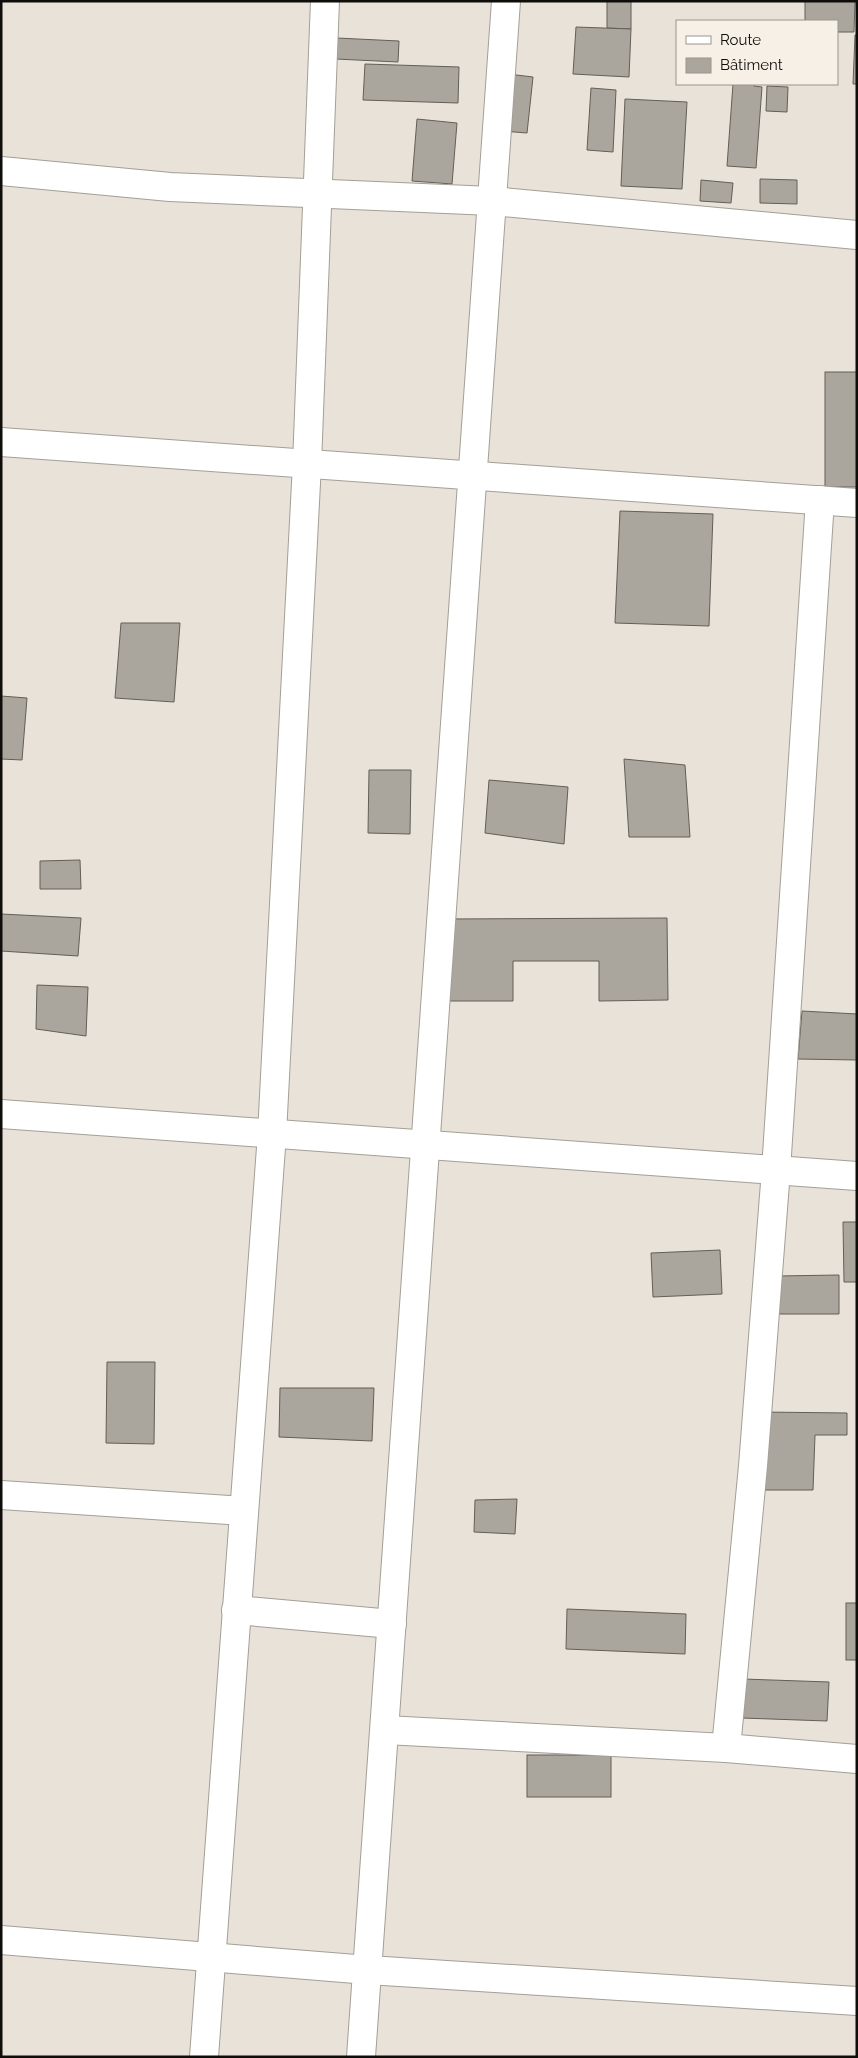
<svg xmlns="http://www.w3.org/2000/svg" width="858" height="2058" font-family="Raleway,sans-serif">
<rect width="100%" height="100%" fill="#e8e2d9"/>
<g fill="#aba69d" stroke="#635e56">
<path d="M607,1H631V29L607,28Z"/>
<path d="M805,1H855L854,32H837V21H805Z"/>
<path d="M576,27L631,29L629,77L573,74Z"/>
<path d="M855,35H857V84H853Z"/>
<path d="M337,38L399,41L398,62L336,59Z"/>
<path d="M365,64L459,67L458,103L363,100Z"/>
<path d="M508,74L533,77L527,133L502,131Z"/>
<path d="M733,84H755L754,86L762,87L756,168L727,166Z"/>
<path d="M767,86L788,87L787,112L766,111Z"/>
<path d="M591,88L616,90L613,152L587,150Z"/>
<path d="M625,99L687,102L682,189L621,186Z"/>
<path d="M417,119L457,123L452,184L412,181Z"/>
<path d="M760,179L797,180V204L760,203Z"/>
<path d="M701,180L733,183L731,203L700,201Z"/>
<rect x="825" y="372" width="32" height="115"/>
<path d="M620,511L713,514L709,626L615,623Z"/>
<path d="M121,623H180L174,702L115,698Z"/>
<path d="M1,696L27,698L22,760L1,759Z"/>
<path d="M624,759L685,765L690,837H629Z"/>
<path d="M369,770H411L410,834L368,833Z"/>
<path d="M489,780L568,787L564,844L485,833Z"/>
<path d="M80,860L81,889H40V861Z"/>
<path d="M1,914L81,918L78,956L1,951Z"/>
<path d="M667,918L668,1000L599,1001V961H513V1001H446L445,919Z"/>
<path d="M37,985L88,987L86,1036L36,1029Z"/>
<path d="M802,1011L857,1014V1060L798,1059Z"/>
<path d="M843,1222H857V1282H844Z"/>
<path d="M720,1250L722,1294L653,1297L651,1253Z"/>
<path d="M839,1275V1314H778V1276Z"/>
<path d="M107,1362H155L154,1444L106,1443Z"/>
<path d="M280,1388H374L372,1441L279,1437Z"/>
<path d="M761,1412L847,1413V1435H815L813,1490H760Z"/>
<path d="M517,1499L515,1534L474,1532L475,1500Z"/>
<rect x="846" y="1603" width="11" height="57"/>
<path d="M567,1609L686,1614L685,1654L566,1649Z"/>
<path d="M743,1679L829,1682L827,1721L742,1718Z"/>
<rect x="527" y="1755" width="84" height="42"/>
</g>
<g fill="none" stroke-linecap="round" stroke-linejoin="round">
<defs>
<g id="street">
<path d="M1,171L170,187L492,201L857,235"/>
<path d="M1,442L857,503"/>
<path d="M1,1495L244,1511"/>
<path d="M236,1610L392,1624"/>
<path d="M385,1730L726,1748L857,1759"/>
<path d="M726,1748L753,1466L776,1170L820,500"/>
<path d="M1,1940L368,1970L857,2001"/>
<path d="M204,2057L272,1134L307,464L325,1"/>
<path d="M361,2057L506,1"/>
</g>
<path id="secondary" d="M1,1114L857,1176"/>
</defs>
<use href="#street" stroke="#a49f96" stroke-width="30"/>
<use href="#secondary" stroke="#a49f96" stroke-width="30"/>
<use href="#street" stroke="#fff" stroke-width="28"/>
<use href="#secondary" stroke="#fff" stroke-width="28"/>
</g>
<rect width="858" height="2058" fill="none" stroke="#0f0d0a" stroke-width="5"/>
<rect x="676" y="20" width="162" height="65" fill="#f6f0e6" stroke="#9a958e"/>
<rect x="686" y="36" width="25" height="8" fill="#ffffff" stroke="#9a958e"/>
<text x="720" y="45" font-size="15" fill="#0f0d0a">Route</text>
<rect x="686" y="58" width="25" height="15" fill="#aba69d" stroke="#9a958e"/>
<text x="720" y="70" font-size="15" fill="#0f0d0a">Bâtiment</text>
</svg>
